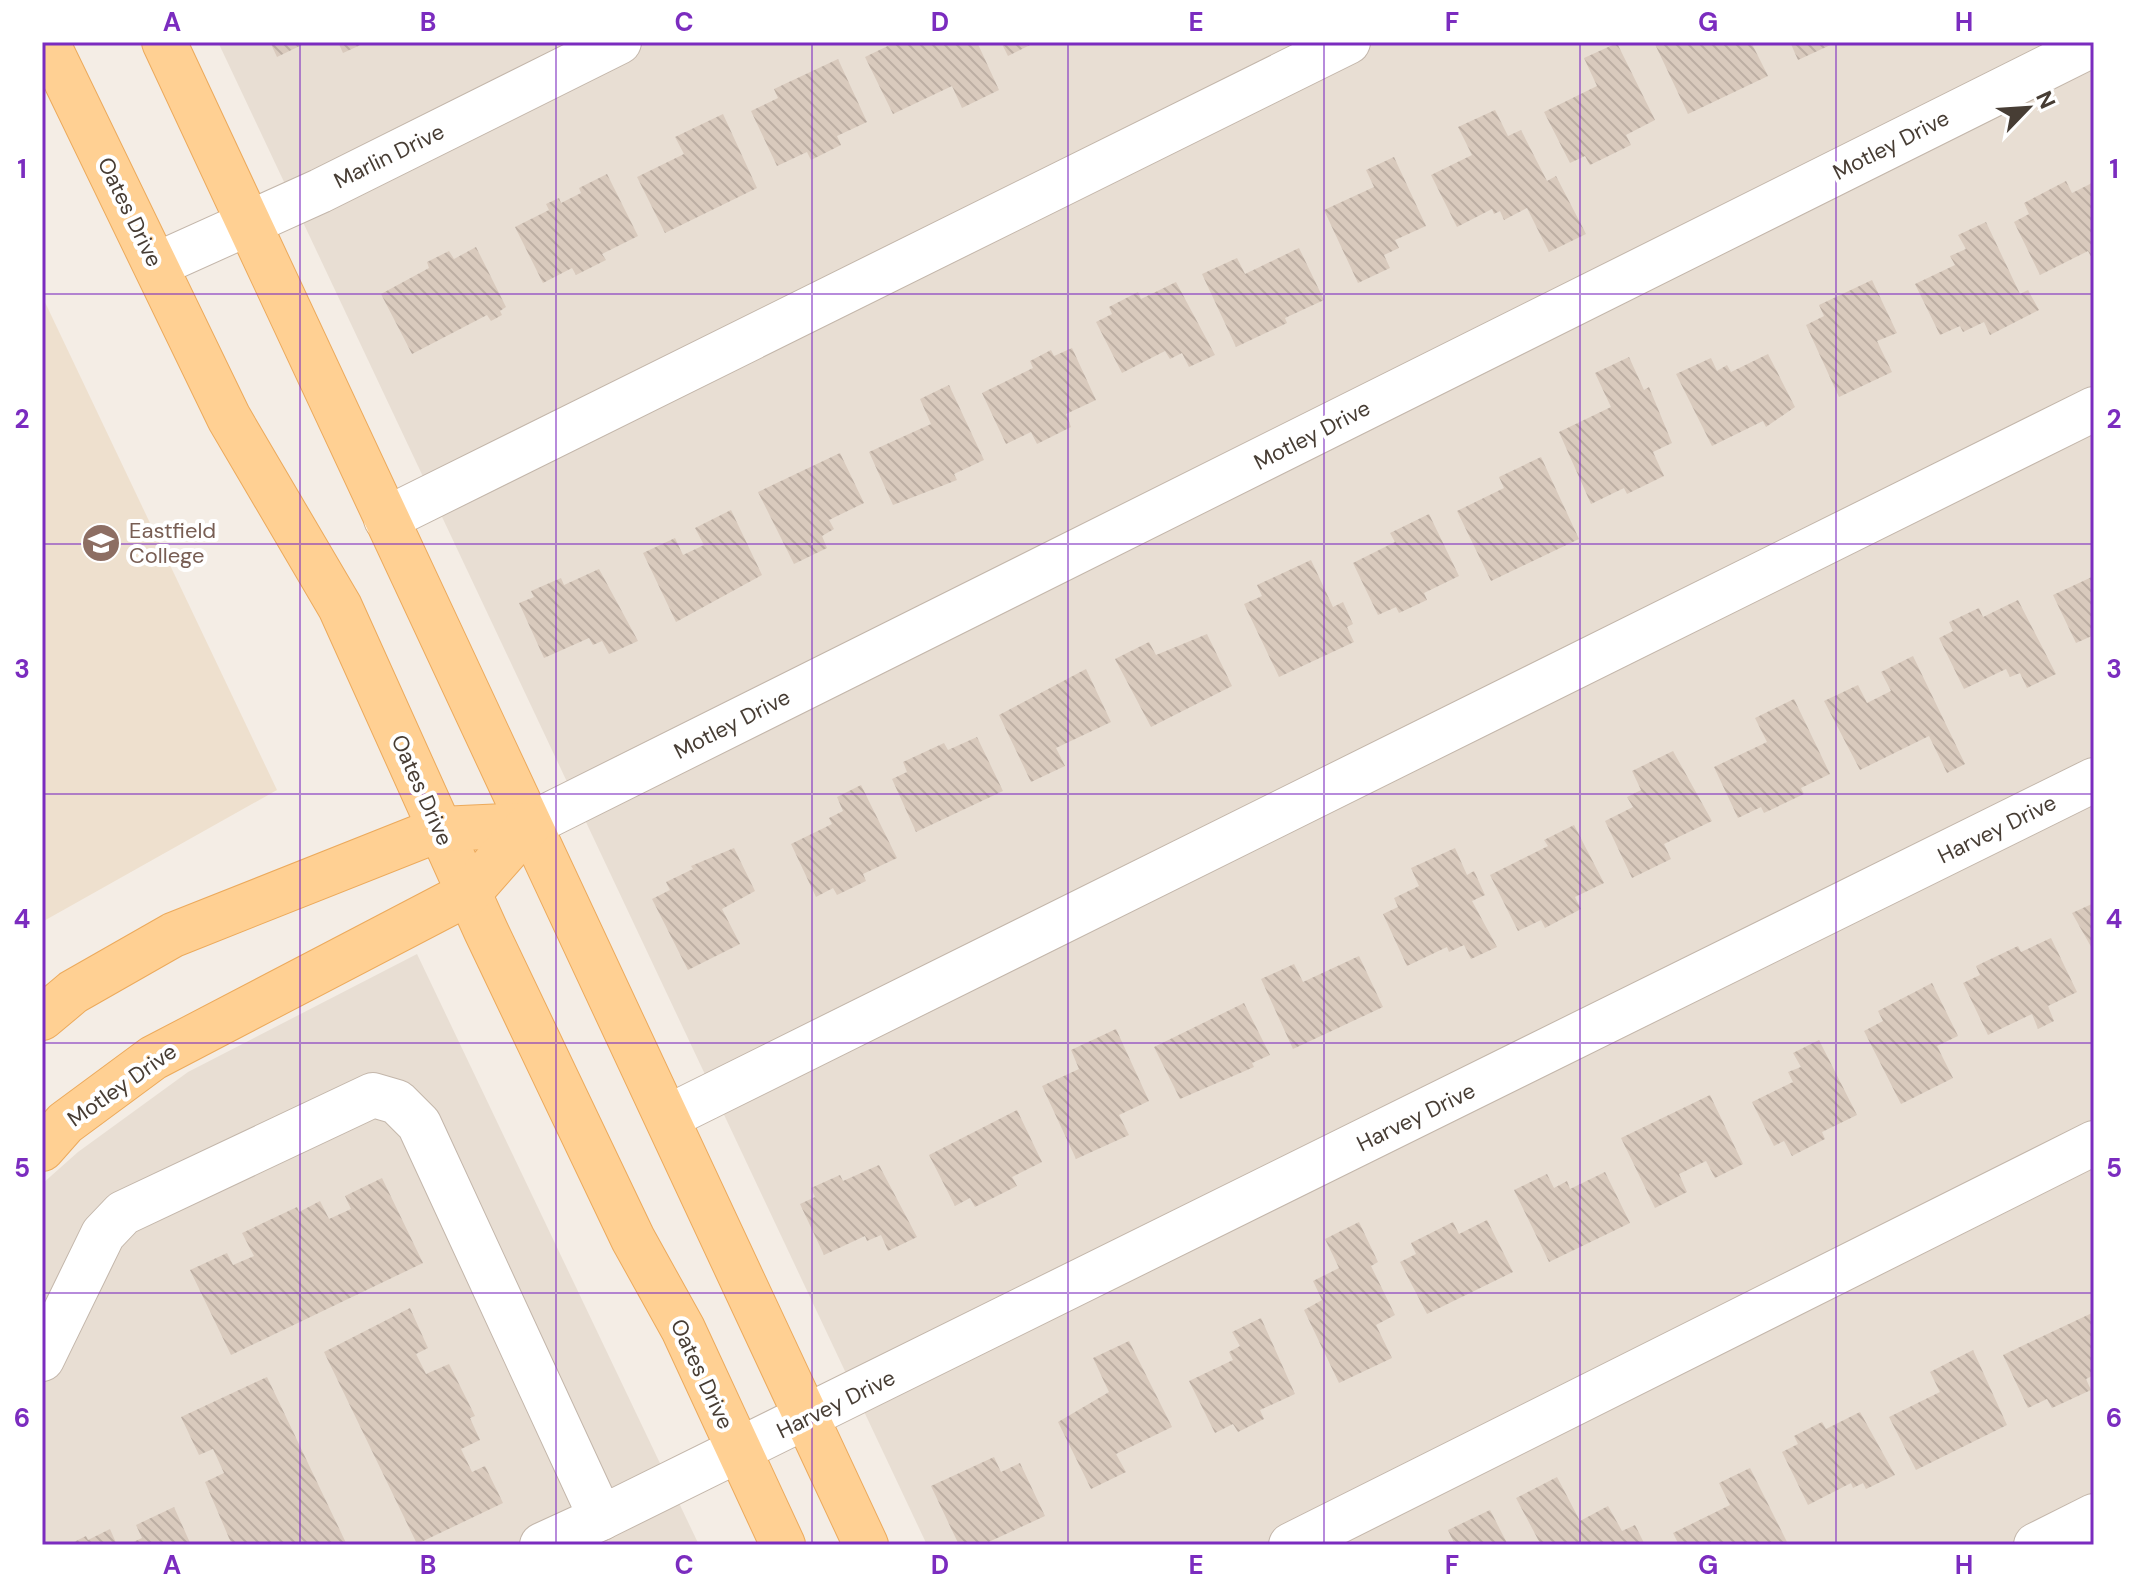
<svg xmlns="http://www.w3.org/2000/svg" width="2136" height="1587" font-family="'DM Sans',sans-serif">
<defs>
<pattern id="building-back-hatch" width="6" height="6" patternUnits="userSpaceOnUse" patternTransform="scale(2)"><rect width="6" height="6" fill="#d9cabd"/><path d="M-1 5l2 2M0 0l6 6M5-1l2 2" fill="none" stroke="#bcaea3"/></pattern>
</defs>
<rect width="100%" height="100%" fill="#f4ede5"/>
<g fill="#e8ded3">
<path d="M218,42H2094V1545H927Z"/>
<path d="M417,954L699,1545H42V1184L78,1152L188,1072Z"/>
</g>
<path fill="#eee0ce" d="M42,296L277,790L42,922Z"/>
<g fill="url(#building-back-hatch)">
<path d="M270,42H308L277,57Z"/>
<path d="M338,42H367L343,53Z"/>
<path d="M896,42H977L999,90L962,108L952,86L893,114L865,57Z"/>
<path d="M1001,42H1036L1008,56Z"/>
<path d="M1654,42H1751L1768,76L1688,114Z"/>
<path d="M1790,42H1837L1798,60Z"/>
<path d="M1617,43L1655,120L1626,135L1631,145L1590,165L1585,156L1570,163L1544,112L1597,86L1584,58Z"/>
<path d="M838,59L867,122L837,136L841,145L811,160L807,152L777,166L751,111L778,98L774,89Z"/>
<path d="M1495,110L1508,136L1521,130L1547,181L1556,176L1586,234L1549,252L1527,208L1504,220L1500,211L1494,214L1492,209L1457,227L1431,175L1472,155L1458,127Z"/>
<path d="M723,114L757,188L665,233L637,177L684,154L675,137Z"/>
<path d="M1394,157L1426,226L1395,240L1399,248L1384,255L1390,268L1358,283L1324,210L1374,187L1366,170Z"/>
<path d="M607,174L638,236L602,254L606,260L576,275L572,268L543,283L515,227L549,210L546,204L559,198L561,203L581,193L579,188Z"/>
<path d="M2066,181L2072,193L2094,182V262L2088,251L2040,275L2014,222L2029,214L2024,203Z"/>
<path d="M1986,222L2020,294L2028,290L2039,310L1990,335L1984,322L1963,332L1960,326L1940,335L1915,284L1955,265L1950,256L1966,249L1958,235Z"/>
<path d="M476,247L506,307L500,311L502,315L491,321L487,315L412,354L381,294L429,268L427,262L449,251L454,259Z"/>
<path d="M1299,248L1324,300L1285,318L1287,323L1236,347L1202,274L1237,258L1245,274Z"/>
<path d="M1872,280L1897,333L1877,341L1892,372L1839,397L1806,325L1824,316L1819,305Z"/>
<path d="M1176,282L1215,355L1189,367L1182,353L1170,359L1165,351L1122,373L1096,322L1112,314L1109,307L1138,292L1141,299Z"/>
<path d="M1072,348L1096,400L1066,414L1071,427L1037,444L1031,432L1006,444L982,393L1033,368L1030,361L1051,350L1054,356Z"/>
<path d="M1768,354L1795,407L1766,427L1763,421L1712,446L1676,374L1711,358L1717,371L1727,365L1731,372Z"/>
<path d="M1629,357L1644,390L1649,387L1672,443L1653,452L1664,476L1627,494L1624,488L1591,504L1559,432L1611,407L1595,373Z"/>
<path d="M949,385L984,460L954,474L957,480L893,505L869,452L931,424L920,399Z"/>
<path d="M840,453L864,503L829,520L834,529L822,536L827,548L794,564L758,492Z"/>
<path d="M1541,457L1579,539L1491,581L1457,511L1504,488L1499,477Z"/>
<path d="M731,510L762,575L676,622L643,553L675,538L683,555L704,545L695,528Z"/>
<path d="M1429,514L1459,576L1424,593L1427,600L1399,613L1396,607L1378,615L1353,563L1395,542L1390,533Z"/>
<path d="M1311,560L1333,607L1343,602L1353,624L1347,627L1354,642L1279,677L1244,604L1262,596L1257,585Z"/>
<path d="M599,569L638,641L609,654L602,641L593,645L589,638L544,658L519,603L534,597L531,591L561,578L564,585Z"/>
<path d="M2094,576V635L2076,643L2053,595Z"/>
<path d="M2018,600L2056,674L2027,688L2020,673L2010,677L2006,669L1964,689L1939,638L1953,631L1949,622L1979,608L1983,617Z"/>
<path d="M1207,634L1232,686L1151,727L1115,659L1149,642L1156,655Z"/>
<path d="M1913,656L1965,764L1947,773L1929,736L1860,770L1824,701L1858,685L1867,703L1891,691L1881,672Z"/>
<path d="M1086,669L1111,722L1056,748L1065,766L1031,782L999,715Z"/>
<path d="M1794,699L1830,774L1801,788L1804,794L1764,813L1761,807L1738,818L1714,767L1767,742L1755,718Z"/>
<path d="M977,737L1003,791L916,832L892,779L907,772L903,762L944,743L948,750Z"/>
<path d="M1673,751L1712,821L1664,844L1671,859L1632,878L1605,821L1633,807L1627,797L1641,790L1632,771Z"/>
<path d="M861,785L897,858L863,874L866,881L837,895L833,888L816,897L791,844L832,824L829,818L843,811L837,797Z"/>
<path d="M1574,825L1604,883L1575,897L1581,909L1545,928L1541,920L1518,931L1490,875L1548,846L1544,840Z"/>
<path d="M734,848L755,891L722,909L740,944L688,970L652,899L670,890L666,882L693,869L691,866Z"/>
<path d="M1455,848L1467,875L1474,871L1485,895L1472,901L1497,947L1471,959L1464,945L1449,952L1447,947L1407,966L1383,914L1398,907L1394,898L1419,886L1411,868Z"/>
<path d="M2094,903V952L2072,913Z"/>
<path d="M2051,938L2077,992L2048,1006L2054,1021L2038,1029L2032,1014L1988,1035L1963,983L1980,975L1976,966L2018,946L2021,952Z"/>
<path d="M1359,956L1383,1007L1293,1049L1261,979L1294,964L1303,982Z"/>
<path d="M1932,983L1958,1036L1937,1046L1953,1078L1901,1104L1864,1031L1883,1021L1878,1011Z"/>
<path d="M1244,1003L1270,1055L1252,1063L1254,1067L1180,1099L1154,1047Z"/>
<path d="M1116,1029L1149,1101L1119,1115L1129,1135L1076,1159L1042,1086L1079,1069L1071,1050Z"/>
<path d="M1819,1040L1857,1115L1822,1132L1825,1139L1792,1156L1784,1141L1774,1146L1752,1102L1793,1082L1788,1072L1801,1067L1793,1053Z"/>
<path d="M1710,1095L1743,1164L1715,1178L1706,1161L1679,1174L1687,1192L1655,1208L1621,1138Z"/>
<path d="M1017,1110L1042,1162L1012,1177L1017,1186L975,1207L970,1198L955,1206L929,1155Z"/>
<path d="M879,1165L917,1237L888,1251L881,1235L867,1241L865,1236L824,1255L800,1204L815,1197L811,1188L840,1175L843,1181Z"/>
<path d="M1605,1172L1630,1223L1549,1262L1514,1190L1547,1174L1554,1188L1567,1181L1570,1189Z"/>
<path d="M382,1178L423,1263L231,1355L190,1270L227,1253L233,1265L254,1256L242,1233L297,1207L299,1212L320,1201L329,1219L351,1209L345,1196Z"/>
<path d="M1487,1220L1513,1272L1427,1314L1400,1262L1416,1254L1411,1243L1453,1222L1459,1234Z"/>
<path d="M1359,1222L1378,1262L1371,1266L1395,1315L1376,1325L1392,1358L1339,1383L1304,1310L1322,1300L1313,1281L1339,1268L1325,1239Z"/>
<path d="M410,1308L428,1348L416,1354L426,1374L449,1364L475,1416L470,1418L480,1440L461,1449L472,1472L485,1466L503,1503L417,1544L324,1352Z"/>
<path d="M2092,1313L2094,1375L2086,1379L2091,1390L2052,1408L2047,1399L2028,1408L2003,1355Z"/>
<path d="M1261,1318L1295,1394L1260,1410L1264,1419L1238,1432L1233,1424L1215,1433L1189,1381L1233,1360L1229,1352L1240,1346L1232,1332Z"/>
<path d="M1129,1341L1172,1427L1116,1454L1126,1472L1091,1489L1058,1422L1109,1392L1093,1358Z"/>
<path d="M1973,1350L2007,1425L1916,1470L1889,1417L1940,1392L1930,1372Z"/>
<path d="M267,1377L347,1545H232L205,1482L224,1473L213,1449L199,1455L181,1417Z"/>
<path d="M1860,1412L1895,1475L1866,1489L1863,1483L1853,1488L1851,1483L1808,1505L1782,1452L1798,1444L1794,1436L1822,1422L1826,1429Z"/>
<path d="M994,1457L1001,1472L1020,1463L1045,1516L982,1545H959L931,1486Z"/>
<path d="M1750,1468L1787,1542L1781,1545H1679L1673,1533L1730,1505L1719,1483Z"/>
<path d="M1557,1477L1580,1521L1608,1506L1622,1531L1635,1525L1645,1545H1541L1516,1498Z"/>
<path d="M174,1507L191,1545H127L142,1538L136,1525Z"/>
<path d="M1490,1510L1508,1545H1455L1448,1530Z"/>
<path d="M110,1529L117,1545H68L86,1536L88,1540Z"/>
</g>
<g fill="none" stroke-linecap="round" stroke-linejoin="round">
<defs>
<g id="minor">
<path d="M156,265L320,191L619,42"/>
<path d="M386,519L1348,42"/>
<path d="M529,825L2094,44"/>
<path d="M668,1117L2094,409"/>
<path d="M42,1359L103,1234L123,1213L373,1095L397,1102L419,1124L601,1518L2094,780"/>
<path d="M542,1545L601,1518"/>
<path d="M1291,1545L2094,1143"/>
<path d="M2036,1545L2094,1516"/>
</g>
<g id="major">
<path d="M47,42L229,418L340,607L486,931L633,1239L683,1329L783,1545"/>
<path d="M164,42L866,1545"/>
<path d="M42,1018L73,992L173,935L440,829L529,825"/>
<path d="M42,1149L65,1123L153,1058L469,893L529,825"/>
</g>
</defs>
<use href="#minor" stroke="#c3b6aa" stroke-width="46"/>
<use href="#major" stroke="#ecaa5c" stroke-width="46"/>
<use href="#minor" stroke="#fff" stroke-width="44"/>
<use href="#major" stroke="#ffd093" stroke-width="44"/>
</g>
<path fill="none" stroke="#7b2cbf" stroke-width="2" stroke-opacity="0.55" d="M300,42V1545M556,42V1545M812,42V1545M1068,42V1545M1324,42V1545M1580,42V1545M1836,42V1545M42,294H2094M42,544H2094M42,794H2094M42,1043H2094M42,1293H2094"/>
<defs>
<symbol id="university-disc" viewBox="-11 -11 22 22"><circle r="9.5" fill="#8d6e63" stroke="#fff"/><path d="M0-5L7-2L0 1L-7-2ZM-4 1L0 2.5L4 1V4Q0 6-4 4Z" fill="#fff"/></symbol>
</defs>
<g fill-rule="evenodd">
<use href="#university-disc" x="79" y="521" width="44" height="44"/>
</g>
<g text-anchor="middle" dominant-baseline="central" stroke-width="8" stroke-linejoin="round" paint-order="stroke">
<g font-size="22" fill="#473d34" stroke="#fff">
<text transform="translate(1891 145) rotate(-27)">Motley Drive</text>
<text transform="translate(389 156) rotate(-26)">Marlin Drive</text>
<text transform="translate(130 212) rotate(64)">Oates Drive</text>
<text transform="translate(1312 435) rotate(-27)">Motley Drive</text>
<text transform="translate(732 724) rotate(-27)">Motley Drive</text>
<text transform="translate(422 790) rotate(66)">Oates Drive</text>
<text transform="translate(1997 829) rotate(-26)">Harvey Drive</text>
<text transform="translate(122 1085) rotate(-35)">Motley Drive</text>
<text transform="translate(1416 1117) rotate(-26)">Harvey Drive</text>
<text transform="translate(702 1374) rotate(65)">Oates Drive</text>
<text transform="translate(836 1404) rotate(-26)">Harvey Drive</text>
</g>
<g font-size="22" fill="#785e54" stroke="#fff" text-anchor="start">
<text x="129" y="530">Eastfield<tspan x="129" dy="25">College</tspan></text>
</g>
</g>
<rect width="2136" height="1587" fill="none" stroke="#ffffff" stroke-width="88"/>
<g transform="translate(2028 108) rotate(65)" stroke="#ffffff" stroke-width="6" paint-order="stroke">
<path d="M0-6L14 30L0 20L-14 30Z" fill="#473d34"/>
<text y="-12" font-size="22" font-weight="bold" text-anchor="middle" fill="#473d34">N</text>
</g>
<rect x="44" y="44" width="2048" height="1499" fill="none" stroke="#7b2cbf" stroke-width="3"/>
<g font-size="26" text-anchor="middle" font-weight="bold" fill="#7b2cbf">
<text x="172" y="31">A</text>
<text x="428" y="31">B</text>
<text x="684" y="31">C</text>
<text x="940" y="31">D</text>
<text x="1196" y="31">E</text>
<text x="1452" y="31">F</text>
<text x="1708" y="31">G</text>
<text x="1964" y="31">H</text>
<text x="22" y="178">1</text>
<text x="2114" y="178">1</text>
<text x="22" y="428">2</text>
<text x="2114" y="428">2</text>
<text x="22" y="678">3</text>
<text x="2114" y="678">3</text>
<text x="22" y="928">4</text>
<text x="2114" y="928">4</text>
<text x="22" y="1177">5</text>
<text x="2114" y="1177">5</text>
<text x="22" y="1427">6</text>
<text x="2114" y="1427">6</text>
<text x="172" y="1574">A</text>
<text x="428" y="1574">B</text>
<text x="684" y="1574">C</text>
<text x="940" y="1574">D</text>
<text x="1196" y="1574">E</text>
<text x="1452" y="1574">F</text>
<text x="1708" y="1574">G</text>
<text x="1964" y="1574">H</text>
</g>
</svg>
